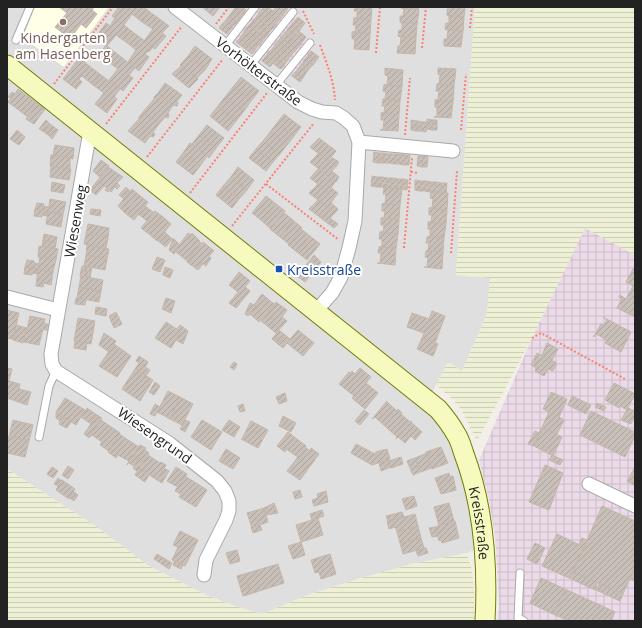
<svg xmlns="http://www.w3.org/2000/svg" width="642" height="628" font-family="'Open Sans',sans-serif">
<defs>
<pattern id="industrial-grid" width="8" height="8" patternUnits="userSpaceOnUse"><rect width="8" height="8" fill="#ebdbe8"/><path d="M0 4h8M4 0v8" fill="none" stroke="#c9bcc7"/></pattern>
<pattern id="farmland-rules" width="6" height="5" patternUnits="userSpaceOnUse"><rect width="6" height="5" fill="#eef0d5"/><path d="M0 2.5h6" fill="none" stroke="#ccceb7"/></pattern>
<pattern id="building-hatch" width="6" height="6" patternUnits="userSpaceOnUse"><rect width="6" height="6" fill="#c7bfb8"/><path d="M-1 1l2-2M0 6l6-6M5 7l2-2" fill="none" stroke="#aba49e"/></pattern>
</defs>
<rect width="100%" height="100%" fill="#f2efe9"/>
<path fill="#e0dfdf" d="M7,7H475L456,275L490,278L487,314L462,371L448,362L428,400L450,423L484,546L467,553L412,564L358,579L308,595L262,614L234,606L206,595L149,566L94,525L7,469Z"/>
<g fill="url(#industrial-grid)">
<path d="M236,7H293L300,13L298,17L305,23L299,31L316,45L311,51L319,57L300,82L273,63L270,67L219,28Z"/>
<path d="M585,228L635,255V621H497L499,606L495,535L488,496L479,460L532,338Z"/>
</g>
<path fill="#ffffe5" d="M35,7H109L64,67L23,38Z"/>
<g fill="url(#farmland-rules)">
<path d="M475,7H635V255L585,228L532,338L477,441L461,409L449,396L436,385L448,362L462,371L487,314L490,278L456,275Z"/>
<path d="M7,469L94,525L149,566L206,595L234,606L262,614L308,595L358,579L412,564L467,553L472,571L474,592V621H7Z"/>
</g>
<g fill="url(#building-hatch)" stroke="#c4b6ab">
<path d="M59,7H94L92,10L97,14L86,28L81,24L70,39L55,27L67,13Z"/>
<path d="M119,7H144L150,12L142,22L132,14L124,25L112,16Z"/>
<path d="M202,7H220L213,16Z"/>
<path d="M236,7H242L246,10L243,14L235,8Z"/>
<path d="M264,7H268L273,11L270,15L262,9Z"/>
<path d="M276,7L284,13L281,18L273,11Z"/>
<path d="M276,7H285L288,9L284,13Z"/>
<path d="M355,7H372L371,20L354,18H357V11H354Z"/>
<path d="M401,7H418L419,9L401,8Z"/>
<path d="M450,7H465L464,17L447,15V9H450Z"/>
<path d="M235,8L243,14L240,18L232,12Z"/>
<path d="M401,8L419,10L417,24L400,22V16H403L404,9Z"/>
<path d="M262,9L270,15L267,19L259,13Z"/>
<path d="M273,11L281,18L278,21L270,15Z"/>
<path d="M150,12L169,26L162,33L166,36L155,49L144,41L153,29L142,22Z"/>
<path d="M232,12L240,18L237,22L229,16Z"/>
<path d="M259,13L267,19L264,23L256,17Z"/>
<path d="M270,15L278,21L275,26L267,19Z"/>
<path d="M447,15L464,17L463,31L445,29L446,23H449V16Z"/>
<path d="M229,16L237,22L233,26L226,20Z"/>
<path d="M256,17L264,23L260,27L253,21Z"/>
<path d="M298,17L305,23L302,27L295,21Z"/>
<path d="M115,18L134,33L126,42L116,35L107,46L96,37L106,23L110,26Z"/>
<path d="M354,18L371,20L370,34L352,32H355L356,25H353Z"/>
<path d="M267,19L275,26L271,30L264,23Z"/>
<path d="M226,20L233,26L230,30L222,24Z"/>
<path d="M253,21L260,27L257,32L249,25Z"/>
<path d="M295,21L302,27L299,31L291,25Z"/>
<path d="M400,22L417,24L416,38L398,36L399,30H402V23Z"/>
<path d="M264,23L271,30L268,34L260,27Z"/>
<path d="M222,24L230,30L227,34L219,28Z"/>
<path d="M249,25L257,32L254,36L246,29Z"/>
<path d="M291,25L299,31L295,35L288,29Z"/>
<path d="M260,27L268,34L265,38L257,32Z"/>
<path d="M246,29L254,36L251,40L243,34Z"/>
<path d="M288,29L295,35L292,39L285,33Z"/>
<path d="M445,29L463,31L461,47L444,46V39H447L448,30Z"/>
<path d="M299,31L306,37L303,41L295,35Z"/>
<path d="M257,32L265,38L262,42L254,36Z"/>
<path d="M352,32L370,34L369,50L354,49L355,39H352Z"/>
<path d="M134,33L153,47L149,52L148,51L145,54L149,57L139,71L128,62L136,50L126,42Z"/>
<path d="M285,33L292,39L289,43L281,37Z"/>
<path d="M243,34L251,40L247,44L240,38Z"/>
<path d="M295,35L303,41L300,45L292,39Z"/>
<path d="M254,36L262,42L258,46L251,40Z"/>
<path d="M398,36L416,38L415,54L397,53L398,46H400L401,37Z"/>
<path d="M281,37L289,43L286,47L278,41Z"/>
<path d="M240,38L247,44L244,48L236,42Z"/>
<path d="M292,39L300,45L297,49L289,43Z"/>
<path d="M251,40L258,46L255,50L247,44Z"/>
<path d="M278,41L286,47L283,51L275,45Z"/>
<path d="M289,43L297,49L293,53L286,47Z"/>
<path d="M247,44L255,50L252,54L244,48Z"/>
<path d="M106,45L135,68L129,75L133,78L123,91L109,80L118,69L99,55Z"/>
<path d="M275,45L283,51L279,55L272,49Z"/>
<path d="M195,46L212,59L205,70L188,56Z"/>
<path d="M286,47L293,53L290,57L283,51Z"/>
<path d="M272,49L279,55L276,59L268,53Z"/>
<path d="M283,51L290,57L287,61L279,55Z"/>
<path d="M311,51L319,57L316,61L308,55Z"/>
<path d="M268,53L276,59L273,63L265,57Z"/>
<path d="M279,55L287,61L284,65L276,59Z"/>
<path d="M308,55L316,61L313,65L305,59Z"/>
<path d="M188,56L205,70L197,78L180,65Z"/>
<path d="M265,57L273,63L270,67L262,61Z"/>
<path d="M79,58L101,75L93,85L82,76L79,79L82,82L76,89L63,79Z"/>
<path d="M276,59L284,65L280,69L273,63Z"/>
<path d="M305,59L313,65L309,69L302,64Z"/>
<path d="M302,64L309,69L306,73L299,68Z"/>
<path d="M181,66L198,79L189,88L172,74Z"/>
<path d="M299,68L306,73L303,78L295,72Z"/>
<path d="M385,68L403,70L402,86L384,85H387L388,76L385,75Z"/>
<path d="M438,68L456,69L454,86L437,84H439L440,75L438,74Z"/>
<path d="M295,72L303,78L300,82L292,76Z"/>
<path d="M101,75L120,89L114,97L117,99L107,113L95,104L104,93L93,85Z"/>
<path d="M241,77L259,91L251,101L233,87Z"/>
<path d="M165,83L182,95L177,101L178,103L177,106L173,105L158,93Z"/>
<path d="M437,84L454,86L453,102L435,100H438L439,91H436Z"/>
<path d="M384,85L402,86L400,101L383,99H385L386,92L383,91Z"/>
<path d="M233,87L251,101L244,111L225,97Z"/>
<path d="M18,89L38,104L28,117L8,102L11,98L8,97L12,92L15,94Z"/>
<path d="M158,93L173,105L168,113L169,115L168,118L165,117L159,124L143,112L154,99V97Z"/>
<path d="M225,97L244,111L236,121L218,106Z"/>
<path d="M383,99L400,101L399,115L381,113H384L385,106H382Z"/>
<path d="M435,100L453,102L451,118L434,117L437,116V107H435Z"/>
<path d="M38,104L45,109L34,124L26,119Z"/>
<path d="M218,106L236,121L228,131L210,116Z"/>
<path d="M143,112L159,124L153,132L155,134L153,137L150,136L145,143L128,131L139,119V117Z"/>
<path d="M381,113L399,115L398,131L380,130L383,129L384,120H381Z"/>
<path d="M284,114L301,127L294,136L277,123Z"/>
<path d="M427,119L433,120L432,130L427,129Z"/>
<path d="M46,120L50,124L44,132L39,129Z"/>
<path d="M411,120L417,121L416,131L411,130Z"/>
<path d="M433,120H437V130H432Z"/>
<path d="M417,121L422,122L421,131H416Z"/>
<path d="M422,122H427L426,132L421,131Z"/>
<path d="M277,123L294,136L287,145L270,132Z"/>
<path d="M50,124L54,127L48,135L44,132Z"/>
<path d="M207,125L224,138L216,148L199,135Z"/>
<path d="M54,127L58,130L52,139L48,135Z"/>
<path d="M17,130L25,137L19,145L10,139Z"/>
<path d="M270,132L287,145L280,154L263,141Z"/>
<path d="M199,135L216,148L209,158L192,144Z"/>
<path d="M319,138L336,151L331,157L339,162L336,167L310,147Z"/>
<path d="M263,141L280,154L273,162L256,149Z"/>
<path d="M190,143L207,156L200,166L183,153Z"/>
<path d="M55,145L74,148L73,159L53,155Z"/>
<path d="M256,149L273,162L266,171L249,158Z"/>
<path d="M374,152L379,153L378,163L373,162Z"/>
<path d="M183,153L200,166L193,175L176,162Z"/>
<path d="M319,153L336,166L332,171L339,177L336,182L310,162Z"/>
<path d="M379,153H384L383,163H378Z"/>
<path d="M384,153L389,154V163H383Z"/>
<path d="M389,154H395L394,164L389,163Z"/>
<path d="M395,154H400L399,164H394Z"/>
<path d="M400,154L405,155L404,165L399,164Z"/>
<path d="M51,155L70,158V169L50,166Z"/>
<path d="M405,155H410L409,165H404Z"/>
<path d="M418,156H423L422,167L417,166Z"/>
<path d="M423,156L428,157L427,167H422Z"/>
<path d="M101,160L109,166L100,177L93,171Z"/>
<path d="M51,166L71,169L69,180L50,177Z"/>
<path d="M108,167L123,177L117,183L120,186L117,189L115,187L111,192L109,190L108,192L105,190L107,188L97,181Z"/>
<path d="M238,167L254,180L247,190L231,177Z"/>
<path d="M318,169L335,182L331,188L338,193L335,197L310,178Z"/>
<path d="M372,176L377,177L376,187L371,186Z"/>
<path d="M231,177L247,190L239,199L223,186Z"/>
<path d="M377,177H382L381,187H376Z"/>
<path d="M382,177L387,178L386,188L381,187Z"/>
<path d="M387,178H392L391,188H386Z"/>
<path d="M392,178L398,179L397,189L391,188Z"/>
<path d="M398,179H403L402,189H397Z"/>
<path d="M403,179L408,180L407,190L402,189Z"/>
<path d="M415,180L421,181L420,191L415,190Z"/>
<path d="M97,181L104,186L96,195L90,190Z"/>
<path d="M421,181H426L425,191H420Z"/>
<path d="M426,181L431,182L430,192L425,191Z"/>
<path d="M52,182L65,185L63,193L51,191Z"/>
<path d="M431,182H436L435,192H430Z"/>
<path d="M436,182L441,183V193L435,192Z"/>
<path d="M441,183H447L446,193H441Z"/>
<path d="M318,184L335,197L331,203L338,209L335,213L309,193Z"/>
<path d="M223,186L239,199L232,208L216,195Z"/>
<path d="M126,187L130,191L124,199L119,195Z"/>
<path d="M384,188L402,189L400,205L382,204H385L386,194H383Z"/>
<path d="M132,189L139,195L125,213L118,206Z"/>
<path d="M431,192L448,193L447,210L429,208H432L433,199L430,198Z"/>
<path d="M139,195L148,202L134,220L125,213Z"/>
<path d="M266,196L276,204L262,221L252,213Z"/>
<path d="M50,199L66,202L63,214L48,212Z"/>
<path d="M318,200L335,213L330,218L338,224L334,228L309,209Z"/>
<path d="M37,203L44,204L43,206L49,207L48,212L35,209Z"/>
<path d="M276,204L285,211L271,229L262,221Z"/>
<path d="M382,204L400,205L399,220L381,218H384L385,211H382Z"/>
<path d="M145,206L149,209L142,217L138,214Z"/>
<path d="M429,208L447,210L446,224L428,222H431L432,215H429Z"/>
<path d="M35,209L48,212L47,216L42,215V217L34,216Z"/>
<path d="M91,209L101,210L100,216L90,214Z"/>
<path d="M149,209L153,212L147,221L142,217Z"/>
<path d="M155,211L163,217L149,234L141,228Z"/>
<path d="M48,212L63,214L61,227L46,224Z"/>
<path d="M284,213L293,220L280,237L270,229Z"/>
<path d="M163,217L171,224L157,241L149,234Z"/>
<path d="M381,218L399,220L398,234L380,232H383L384,225H381Z"/>
<path d="M293,220L302,228L289,244L280,237Z"/>
<path d="M428,222L446,224L444,238L427,237L430,236V229H428Z"/>
<path d="M88,224L109,228L108,238L86,234Z"/>
<path d="M301,229L310,236L297,252L288,245Z"/>
<path d="M165,232L169,236L162,244L158,241Z"/>
<path d="M380,232L398,234L396,248L379,247L382,246V239H379Z"/>
<path d="M188,233L191,235L192,233L200,241L199,242L201,243L187,261L175,251Z"/>
<path d="M44,234L57,237L56,243L43,240Z"/>
<path d="M86,234L108,238L106,248L84,244Z"/>
<path d="M169,236L172,239L166,247L162,244Z"/>
<path d="M310,236L320,244L307,260L297,252Z"/>
<path d="M427,237L444,238L443,252L426,251L428,250L429,243H426Z"/>
<path d="M173,238L179,244L174,254L169,250Z"/>
<path d="M43,240L56,243L55,249L42,246Z"/>
<path d="M203,242L214,251L209,256L211,258L206,266L201,262L198,266L189,259Z"/>
<path d="M87,245L109,249L107,259L86,255Z"/>
<path d="M39,246L58,249L56,260L38,257Z"/>
<path d="M379,247L396,248L395,265L377,263H380L381,253H378Z"/>
<path d="M426,251L443,252L442,269L424,267H427L428,258L425,257Z"/>
<path d="M86,255L107,259L105,270L84,266Z"/>
<path d="M314,255L321,262L305,282L297,276Z"/>
<path d="M40,257L56,259L53,272L38,269Z"/>
<path d="M157,257L165,260L160,272L152,269Z"/>
<path d="M189,259L198,266L201,262L203,264L198,270L187,262Z"/>
<path d="M27,260L34,261V263L39,264L38,269L25,267Z"/>
<path d="M635,265V317L617,308L622,299L619,297L620,295L626,299L633,286L626,282Z"/>
<path d="M82,266L92,267L91,272L81,270Z"/>
<path d="M25,267L38,269L37,274L32,273V275L24,274Z"/>
<path d="M165,267L173,270L170,278L163,275Z"/>
<path d="M38,269L53,272L51,285L44,283L43,287L36,286Z"/>
<path d="M81,270L91,272L90,278L80,276Z"/>
<path d="M239,272L250,281L245,287L250,291L236,308L229,303L238,292L229,285Z"/>
<path d="M81,276L103,280L101,291L79,287Z"/>
<path d="M79,287L101,291L99,302L77,298Z"/>
<path d="M262,294L274,304L259,322L250,314L256,306L254,305Z"/>
<path d="M76,298L86,300L85,305L75,304Z"/>
<path d="M166,298L175,301L171,313L162,309Z"/>
<path d="M276,302L287,310L282,317L287,321L276,333L270,328L275,322L266,315Z"/>
<path d="M250,303L256,306L248,316L245,314Z"/>
<path d="M96,307L107,309L106,316L95,314Z"/>
<path d="M7,310L19,313L13,339L7,338Z"/>
<path d="M432,311L445,316L435,343L422,338L424,333L407,327L412,313L429,319Z"/>
<path d="M116,312L122,324L114,328L109,316Z"/>
<path d="M266,315L275,322L270,328L261,321Z"/>
<path d="M30,316L45,319L44,323L50,325L49,331L43,329L39,345L24,342Z"/>
<path d="M603,317L631,332L621,352L605,343L607,340L596,334L594,337L593,336H594L601,324L604,325L607,320Z"/>
<path d="M78,318L95,321L91,344L74,341Z"/>
<path d="M166,322L181,332L171,348L155,338Z"/>
<path d="M16,325L27,328L23,343L13,340Z"/>
<path d="M180,325L188,331L183,344L176,340L181,332L177,329Z"/>
<path d="M279,330L285,335L278,344L272,339Z"/>
<path d="M298,330L314,343L303,356L287,343Z"/>
<path d="M104,333L116,341L109,352L99,345Z"/>
<path d="M285,335L290,339L283,348L278,344Z"/>
<path d="M422,338L438,344L433,356L417,349Z"/>
<path d="M75,341L87,343L86,350L74,348Z"/>
<path d="M547,343L558,349L552,360L542,355Z"/>
<path d="M114,344L131,356L117,377L99,366Z"/>
<path d="M537,353L557,363L553,371L548,369L544,376L535,371L536,368L531,365Z"/>
<path d="M139,356L148,362L145,367L136,361Z"/>
<path d="M234,362L237,364L234,370L230,367Z"/>
<path d="M139,363L150,370L146,376L135,369Z"/>
<path d="M7,368L12,369L9,381L20,384L19,389L31,392L27,405L7,398Z"/>
<path d="M360,368L371,377L366,383L378,393L365,409L352,398L354,396L339,384L349,372L351,373L352,371L355,374Z"/>
<path d="M135,369L153,380L140,401L122,389Z"/>
<path d="M155,382L160,386L154,395L149,392Z"/>
<path d="M614,383L635,394L627,410L620,406L619,408L605,400Z"/>
<path d="M168,391L180,397L170,419L157,412Z"/>
<path d="M551,392L567,399L559,417L564,420L557,434L542,427L549,412L543,409Z"/>
<path d="M285,393L287,401L279,404L276,397Z"/>
<path d="M572,396L591,405L586,414L568,405Z"/>
<path d="M180,397L193,404L182,425L170,419Z"/>
<path d="M65,398L85,410L76,425L56,412Z"/>
<path d="M387,401V402L397,411L398,409L402,413L401,414L410,422L412,421L411,422L422,432L415,440L411,436L405,443L398,437L396,439L397,437L375,417L372,419Z"/>
<path d="M597,403L606,407L604,411L595,407Z"/>
<path d="M155,404L160,407L155,416L150,414Z"/>
<path d="M243,404L245,411L240,412L238,406Z"/>
<path d="M87,408L97,415L91,424L81,417Z"/>
<path d="M628,408L635,411V416L631,424L621,420Z"/>
<path d="M364,410L369,414L360,425L355,421Z"/>
<path d="M591,411L635,432V436L625,457L580,435Z"/>
<path d="M56,413L71,422L67,428L59,424L60,421L56,418Z"/>
<path d="M97,415L102,418L89,438L84,434Z"/>
<path d="M283,416L296,423L291,432L279,426Z"/>
<path d="M13,420L33,425L29,441L9,436Z"/>
<path d="M101,420L120,433L109,451L100,445L102,442L92,435L89,438Z"/>
<path d="M185,420L190,422L185,432L180,429Z"/>
<path d="M202,420L222,432L211,450L191,437Z"/>
<path d="M229,420L240,427L234,437L222,430Z"/>
<path d="M251,421L268,430L258,448L241,439H242Z"/>
<path d="M542,427L543,428L534,446L528,444L535,431L539,433Z"/>
<path d="M543,428L562,437L553,456L534,446Z"/>
<path d="M288,432L306,446L305,447L310,451L311,448L319,454L300,480L287,471L298,457L286,449L285,452L277,446Z"/>
<path d="M119,434L139,447L127,465L129,461L118,455L116,458L108,452Z"/>
<path d="M9,436L29,441L25,457L7,453V445Z"/>
<path d="M356,444L375,454L376,452L387,449L390,459L372,465L351,453Z"/>
<path d="M140,445L146,448L139,458L134,455Z"/>
<path d="M441,447L448,463L432,469L426,452Z"/>
<path d="M226,449L240,458L233,469L219,461Z"/>
<path d="M145,450L149,453L143,462L139,459Z"/>
<path d="M427,453L431,468L421,472L415,458Z"/>
<path d="M134,455L139,458L134,466L129,463Z"/>
<path d="M148,455L160,463L161,462L166,465L157,480L139,468Z"/>
<path d="M552,455L563,460L560,465L549,460Z"/>
<path d="M401,457L403,464L391,468L389,461Z"/>
<path d="M415,458L420,472L413,475L407,461Z"/>
<path d="M139,459L143,462L137,471L133,468Z"/>
<path d="M388,460L391,467L381,471L379,463Z"/>
<path d="M545,465L563,473L549,510L529,502Z"/>
<path d="M68,466L74,470L68,479L62,475Z"/>
<path d="M52,467L58,471L53,478L47,474Z"/>
<path d="M176,467L187,474L178,487L167,481Z"/>
<path d="M635,467V486L627,481Z"/>
<path d="M139,468L149,475L145,482L135,475Z"/>
<path d="M164,468L169,471L162,483L157,480Z"/>
<path d="M449,473L450,477L453,476L456,490L441,494L435,478Z"/>
<path d="M185,476L207,490L196,507L179,497L181,494L175,491Z"/>
<path d="M58,478L62,481L58,486L54,484Z"/>
<path d="M62,480L75,489L69,499L56,490Z"/>
<path d="M300,490L302,497L295,499L293,492Z"/>
<path d="M326,491L328,502L314,506L312,500L318,498L317,494Z"/>
<path d="M74,492L78,495L74,501L70,498Z"/>
<path d="M414,496L417,506L406,510L402,499Z"/>
<path d="M274,503L278,513L266,515L264,508Z"/>
<path d="M449,503L454,521L439,526L434,507Z"/>
<path d="M602,506L635,521V567L623,594L573,572Z"/>
<path d="M264,508L268,522L252,528L247,513Z"/>
<path d="M322,510L324,516L312,520L310,514Z"/>
<path d="M402,512L404,517L388,521L386,516Z"/>
<path d="M415,514L418,526L397,532L393,520Z"/>
<path d="M318,518L323,535L301,542L296,525Z"/>
<path d="M393,520L395,527L389,529L387,521Z"/>
<path d="M455,521L459,538L442,543L441,540L439,541L435,527Z"/>
<path d="M260,525L262,530L253,533L251,527Z"/>
<path d="M418,526L421,538L400,543L397,532Z"/>
<path d="M435,527L438,536L432,537L429,528Z"/>
<path d="M180,531L198,540L185,566L172,560L178,547L173,545Z"/>
<path d="M557,534L584,547L569,578L542,566Z"/>
<path d="M421,538L424,548L403,554L400,543Z"/>
<path d="M582,538L587,540L584,547L579,544Z"/>
<path d="M301,542L305,555L293,559L288,546Z"/>
<path d="M535,543L545,548L537,564L527,559Z"/>
<path d="M424,548H426L428,553L418,556L416,551Z"/>
<path d="M237,550L240,561L230,564L226,553Z"/>
<path d="M157,554L172,563L169,569L154,559Z"/>
<path d="M330,554L336,574L321,579L319,572L315,573L311,560Z"/>
<path d="M175,561L183,565L181,569L173,565Z"/>
<path d="M278,564L284,583L250,594L244,574Z"/>
<path d="M635,568V581L630,579Z"/>
<path d="M573,572L597,583L595,590L569,578Z"/>
<path d="M244,574L250,594L243,596L237,576Z"/>
<path d="M541,578L565,589L553,614L530,603Z"/>
<path d="M599,584L623,594L620,601L596,590Z"/>
<path d="M565,589L615,612L611,621H569L553,614Z"/>
</g>
<g fill="none" stroke-linecap="round" stroke-linejoin="round">
<defs>
<g id="service">
<path d="M16,40L30,7"/>
<path d="M225,46L255,7"/>
<path d="M250,66L293,12"/>
<path d="M276,85L310,43"/>
<path d="M39,437L49,386L56,371"/>
<path d="M520,573L518,618L524,621"/>
</g>
<g id="minor">
<path d="M175,7L298,102L312,109L322,112L336,113L344,118L353,126L359,142L355,221L349,248L341,277L332,293L316,311"/>
<path d="M90,131L51,354L52,364L56,371L169,443L217,481L225,491L229,501V511L226,520L206,560L204,575"/>
<path d="M359,142L453,151"/>
<path d="M7,297L58,310"/>
<path d="M589,484L635,506"/>
</g>
<g id="secondary">
<path id="s1" d="M7,65L438,409C445,417 451,425 456,434C460,440 462,448 464,454C484,507 488,565 485,621"/>
</g>
</defs>
<use href="#service" stroke="#a9a9a9" stroke-width="9"/>
<use href="#minor" stroke="#a9a9a9" stroke-width="15"/>
<use href="#secondary" stroke="#707d05" stroke-width="21"/>
<g stroke="#fa8072" stroke-width="2" stroke-dasharray="2 2" stroke-linecap="butt">
<path d="M303,11L314,34"/>
<path d="M216,24L229,7"/>
<path d="M470,28L472,7"/>
<path d="M320,45C327,64 334,81 335,100"/>
<path d="M422,48L426,7"/>
<path d="M376,53L380,7"/>
<path d="M54,84L113,7"/>
<path d="M106,124L182,26"/>
<path d="M461,130L466,74"/>
<path d="M405,135L410,78"/>
<path d="M147,157L223,59"/>
<path d="M411,172L418,173"/>
<path d="M266,184L339,240"/>
<path d="M190,193L267,93"/>
<path d="M232,226L314,123"/>
<path d="M404,248L412,158"/>
<path d="M451,253L457,171"/>
<path d="M532,338L541,333L625,379"/>
</g>
<use href="#service" stroke="#fff" stroke-width="7"/>
<use href="#minor" stroke="#fff" stroke-width="13"/>
<use href="#secondary" stroke="#f7fabf" stroke-width="19"/>
</g>
<circle fill="#8d6e63" stroke="#fff" stroke-width="1.5" cx="63" cy="22" r="4"/>
<rect fill="#1a4fb4" stroke="#fff" stroke-width="1.5" x="275" y="265" width="8" height="8" rx="2"/>
<g text-anchor="middle" dominant-baseline="central" stroke-width="4" stroke-linejoin="round" paint-order="stroke">
<g font-size="14" fill="#785e54" stroke="#fff">
<text x="63" y="37">Kindergarten<tspan x="63" dy="16">am Hasenberg</tspan></text>
</g>
<g font-size="14" fill="#222" stroke="#fff">
<text transform="translate(259 71) rotate(37)">Vorhölterstraße</text>
<text transform="translate(75 221) rotate(-80)">Wiesenweg</text>
<text transform="translate(155 435) rotate(35)">Wiesengrund</text>
<text stroke="none"><textPath href="#s1" startOffset="675">Kreisstraße</textPath></text>
</g>
<g font-size="14" fill="#164399" stroke="#fff" text-anchor="start">
<text x="287" y="269">Kreisstraße</text>
</g>
</g>
<rect width="642" height="628" fill="none" stroke="#222222" stroke-width="16"/>
</svg>
